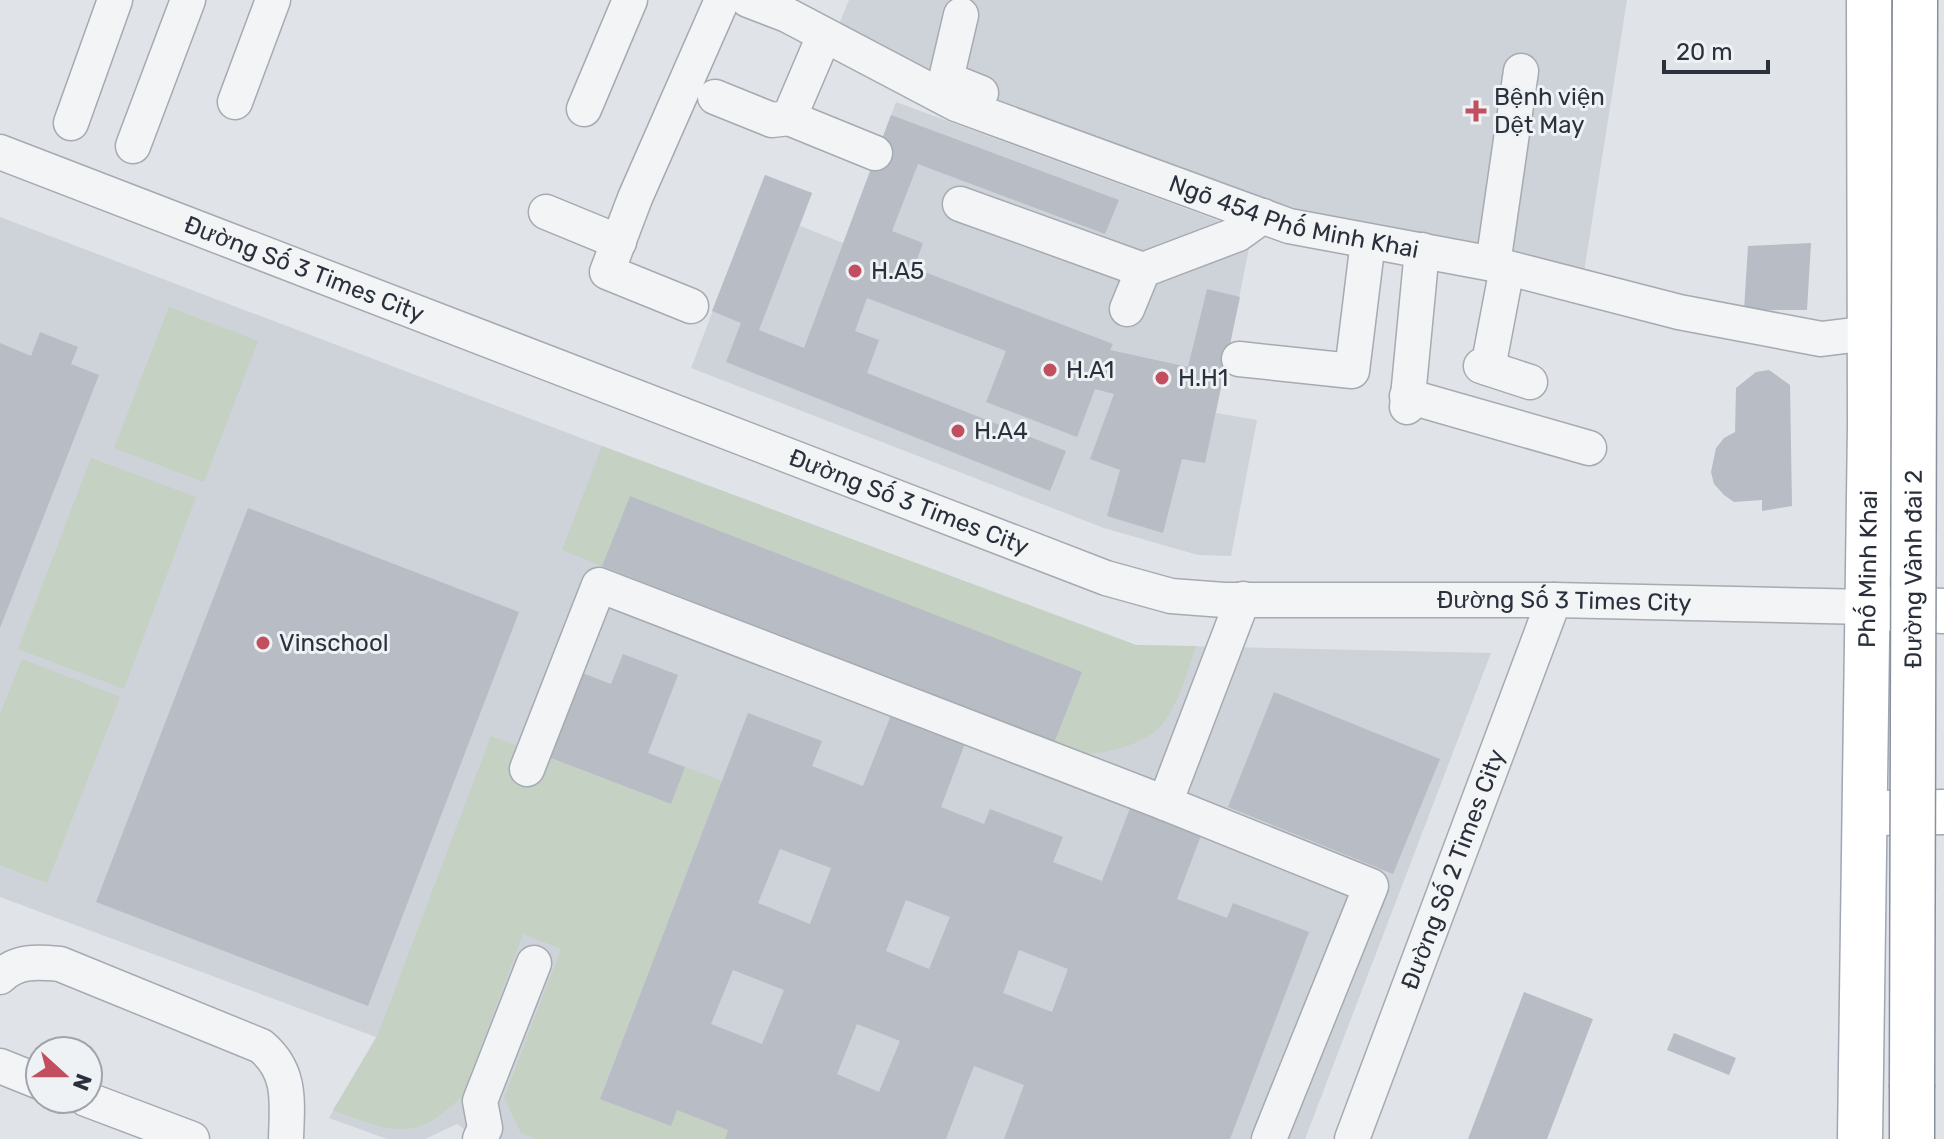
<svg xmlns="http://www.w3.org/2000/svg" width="1944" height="1139" font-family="Rubik,sans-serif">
<rect width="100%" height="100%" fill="#e0e3e8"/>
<g fill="#ced2d9">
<path d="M849,0H1627L1584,272L1322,222L963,95L835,34Z"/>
<path d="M896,102L1252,233L1216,413L1257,420L1231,556L1198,555L1104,528L691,368L765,175L812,193L800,226L843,243Z"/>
<path d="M0,217L602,446L1136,645L1491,653L1305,1139H479L457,1124L425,1139H387L329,1118L376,1037L0,897Z"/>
</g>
<g fill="#c5d1c2">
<path d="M169,307L258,341L204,482L114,448Z"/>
<path d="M602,446L1136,645L1196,646C1187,672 1180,700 1164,722C1150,742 1108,755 1084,753C1074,752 1064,746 1054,743L1081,672L630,496L602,566L562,550Z"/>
<path d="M91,458L196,497L124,689L18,649Z"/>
<path d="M22,659L120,697L47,883L0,865V714Z"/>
<path d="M491,736L670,804L685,767L722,781L600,1098L670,1126L677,1110L728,1130L725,1139H537L521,1133L504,1098L561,949L523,934L462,1097C449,1107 436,1121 420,1126C392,1136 359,1119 333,1110L377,1037Z"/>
</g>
<g fill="#b8bcc4" fill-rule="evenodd">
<path d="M891,115L1119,200L1105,234L918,164L892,231L923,243L914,268L1113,344L1110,350L1188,367L1207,289L1240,297L1205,463L1182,459L1163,533L1107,516L1120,470L1090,459L1114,394L1095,389L1077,437L986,402L1006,351L867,298L855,331L879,340L867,373L1066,451L1050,491L726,362L741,323L712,311L765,175L812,193L759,330L804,348Z"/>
<path d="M1811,243L1807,310H1744L1748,246Z"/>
<path d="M40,332L78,347L71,364L99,375L0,628V343L31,356Z"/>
<path d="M1769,370L1790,385L1792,506L1762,511V500L1734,502L1724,495L1714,484L1711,472L1716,448L1724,438L1735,432L1736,388L1756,372Z"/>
<path d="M630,496L1082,672L1054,743L602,566Z"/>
<path d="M248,508L519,612L368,1006L96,902Z"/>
<path d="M623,654L678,675L648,753L685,767L671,804L548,757L580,672L611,684Z"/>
<path d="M1274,692L1440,759L1393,874L1228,807Z"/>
<path d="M893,710L967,738L941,807L984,824L990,809L1063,837L1053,862L1102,881L1132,803L1203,830L1177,899L1227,918L1233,903L1309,932L1230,1139H1004L1024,1085L974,1066L946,1139H725L728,1130L677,1110L671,1126L600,1099L748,713L822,741L812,766L863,786ZM780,849L831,868L810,924L758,903ZM906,900L950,917L929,969L886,951ZM1019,950L1068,969L1052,1012L1003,993ZM733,970L784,990L762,1044L711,1024ZM857,1024L900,1041L879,1092L837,1074Z"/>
<path d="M1524,992L1593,1019L1547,1139H1468Z"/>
<path d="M1674,1033L1736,1058L1729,1075L1667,1050Z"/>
</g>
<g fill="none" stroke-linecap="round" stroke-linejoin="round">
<defs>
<g id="minor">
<path id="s1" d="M748,0L787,15L956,104L1289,226L1493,264L1679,312L1821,339L1870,333"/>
<path d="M961,15L946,79L981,93"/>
<path d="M715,97L772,120L789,118L824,36"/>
<path d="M235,102L273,0"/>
<path d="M584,109L630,0"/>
<path d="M789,118L875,153"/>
<path d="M71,123L115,0"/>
<path d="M133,146L188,0"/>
<path id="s2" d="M0,152L1106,578L1171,596L1224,600H1554L1868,607"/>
<path d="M960,204L1143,270"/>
<path d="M546,212L619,242"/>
<path d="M1493,264L1521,71"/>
<path d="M691,306L607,272L635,198L722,0"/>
<path d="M1127,309L1143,270L1238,234L1263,216"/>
<path d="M1239,359L1352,371L1368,241"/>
<path d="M1481,366L1530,382"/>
<path d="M1488,368L1507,268"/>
<path d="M1407,396L1589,448"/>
<path d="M1407,407L1422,250"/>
<path d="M527,769L599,585L1165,803L1371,886L1269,1139"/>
<path d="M1165,803L1243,599"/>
<path d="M0,977C17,960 38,962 60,964L261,1046C292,1072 287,1102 286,1139"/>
<path d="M0,1066L40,1082"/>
<path d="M86,1099L192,1139"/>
<path d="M480,1139L485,1128L480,1101L534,963"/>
<path id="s3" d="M1352,1139L1554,600"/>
</g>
<g id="major">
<path d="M1874,608L1944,611"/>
<path d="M1875,813L1944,812"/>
<path id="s4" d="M1860,1139L1870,426L1869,0"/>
</g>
<path id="highway" d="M1912,1087V1139"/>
</defs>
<use href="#minor" stroke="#a6aab1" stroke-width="37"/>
<use href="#major" stroke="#a0a7b2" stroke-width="47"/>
<use href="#highway" stroke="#89909d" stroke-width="47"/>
<use href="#minor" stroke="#f2f4f6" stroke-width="34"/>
<use href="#major" stroke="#fff" stroke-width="44"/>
<use href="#highway" stroke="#fff" stroke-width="44"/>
<defs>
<g id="highway-bridge">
<path id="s5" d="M1912,1087L1915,0"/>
</g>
</defs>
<use href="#highway-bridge" stroke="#89909d" stroke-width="47" stroke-linecap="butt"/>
<use href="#highway-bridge" stroke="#fff" stroke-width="44"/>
</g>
<g fill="#c24f5f" stroke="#eff2f5" stroke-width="3">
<path d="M1472 99h8v8h8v8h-8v8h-8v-8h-8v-8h8z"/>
<circle cx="855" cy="271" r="8"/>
<circle cx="1050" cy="370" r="8"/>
<circle cx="1162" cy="378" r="8"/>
<circle cx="958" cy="431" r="8"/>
<circle cx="263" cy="643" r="8"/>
</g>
<g text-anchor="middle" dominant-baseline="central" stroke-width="6" stroke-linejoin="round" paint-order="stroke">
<g font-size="24" fill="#2a313d" stroke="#eff2f5" text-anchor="start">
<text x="1494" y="97">Bệnh viện<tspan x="1494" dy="28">Dệt May</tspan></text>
<text x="871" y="271">H.A5</text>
<text x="1066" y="370">H.A1</text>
<text x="1178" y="378">H.H1</text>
<text x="974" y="431">H.A4</text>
<text x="279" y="643">Vinschool</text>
</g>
<g font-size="24" fill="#2a313d" stroke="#eff2f5">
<text stroke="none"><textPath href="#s1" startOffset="590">Ngõ 454 Phố Minh Khai</textPath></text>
<text stroke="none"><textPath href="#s2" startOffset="326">Đường Số 3 Times City</textPath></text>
<text stroke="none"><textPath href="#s2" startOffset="974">Đường Số 3 Times City</textPath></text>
<text stroke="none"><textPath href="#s5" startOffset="518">Đường Vành đai 2</textPath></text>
<text stroke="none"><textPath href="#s4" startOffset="570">Phố Minh Khai</textPath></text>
<text stroke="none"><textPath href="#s2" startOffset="1646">Đường Số 3 Times City</textPath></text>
<text stroke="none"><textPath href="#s3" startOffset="288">Đường Số 2 Times City</textPath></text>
</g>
</g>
<g transform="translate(64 1075) rotate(111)"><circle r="38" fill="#eff2f5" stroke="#a0a5ab" stroke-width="2"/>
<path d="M0-6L14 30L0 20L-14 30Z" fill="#c24f5f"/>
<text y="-12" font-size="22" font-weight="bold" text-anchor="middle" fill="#2a313d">N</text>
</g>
<path d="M1664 60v12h104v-12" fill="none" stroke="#2a313d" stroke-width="4"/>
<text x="1676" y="60" font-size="24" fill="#2a313d" stroke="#eff2f5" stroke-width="6" paint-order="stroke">20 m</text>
</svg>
